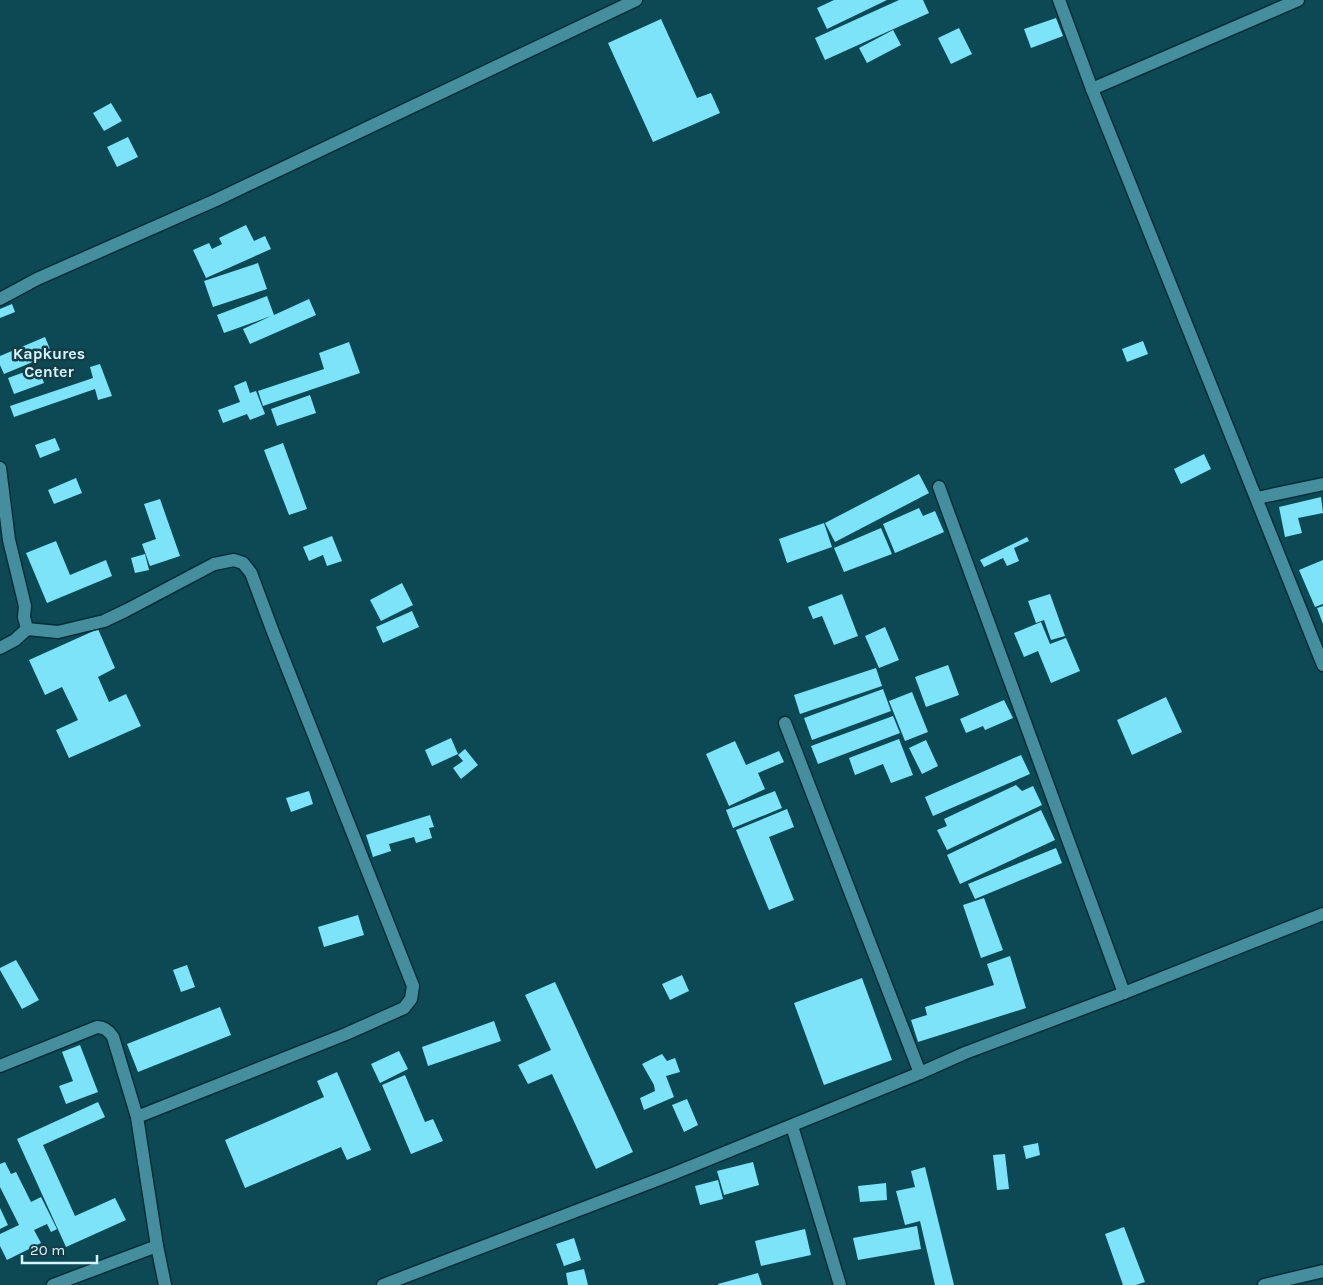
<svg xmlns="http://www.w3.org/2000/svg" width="1323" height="1285" font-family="Karla,sans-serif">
<rect width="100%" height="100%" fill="#0c4955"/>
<g fill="#7ce3f9">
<path d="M834,0H887L827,29L817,8Z"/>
<path d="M899,0H923L929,13L825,60L815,38Z"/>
<path d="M1056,18L1063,36L1031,48L1024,29Z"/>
<path d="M661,19L697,98L711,93L720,113L653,142L608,43Z"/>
<path d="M959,28L972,54L951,64L938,38Z"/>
<path d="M893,30L901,45L867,63L859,48Z"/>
<path d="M111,103L122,121L104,131L93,113Z"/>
<path d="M128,137L138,157L117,167L107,147Z"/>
<path d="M246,225L254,241L265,236L271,249L206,278L193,250L209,243L212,249L222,244L219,238Z"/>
<path d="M258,263L267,289L213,307L204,281Z"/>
<path d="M267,296L274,315L309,299L316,315L250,344L243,329L271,316L224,333L217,315Z"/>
<path d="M12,304L15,312L0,318V309Z"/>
<path d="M45,337L52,354L4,374L0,365V356Z"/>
<path d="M1143,341L1148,354L1127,362L1122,349Z"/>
<path d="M349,342L360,373L263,406L258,391L324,369L319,353Z"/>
<path d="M100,364L112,396L98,400L95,389L14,417L10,406L93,378L90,367Z"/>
<path d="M38,367L44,383L14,394L8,378Z"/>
<path d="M246,381L250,393L256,391L265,414L250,420L247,414L223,423L218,410L240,402L234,386Z"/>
<path d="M310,395L316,413L277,426L271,409Z"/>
<path d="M55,438L60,450L40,458L35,445Z"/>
<path d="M283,443L307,509L289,515L264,450Z"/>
<path d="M1204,454L1211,469L1181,484L1174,469Z"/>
<path d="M919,474L929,493L835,542L825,523Z"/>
<path d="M76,478L82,493L54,504L48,490Z"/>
<path d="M1321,497L1323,513L1298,518L1302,533L1285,537L1279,507Z"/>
<path d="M160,499L180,556L150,566L142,544L156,539L144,504Z"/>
<path d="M919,508L923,516L935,511L944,532L895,553L883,524Z"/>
<path d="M824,523L832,547L787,563L779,539Z"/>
<path d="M881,528L892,554L844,572L834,548Z"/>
<path d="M332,536L342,561L327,566L323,555L309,561L303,547Z"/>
<path d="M1027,537L1029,541L1014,548L1019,561L1007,566L1003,558L984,567L980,560Z"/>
<path d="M56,541L70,575L106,560L112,576L47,603L26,553Z"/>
<path d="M145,554L149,570L135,573L131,558Z"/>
<path d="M1323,560V604L1315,607L1299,570Z"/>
<path d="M402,583L413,605L381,621L370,600Z"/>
<path d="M842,594L858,636L834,645L822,616L813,619L808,607Z"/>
<path d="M1050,594L1065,636L1051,640L1044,620L1036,623L1028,601Z"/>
<path d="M1323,606V624L1317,608Z"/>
<path d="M412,611L419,627L383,643L376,627Z"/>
<path d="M1041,622L1050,644L1066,638L1080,671L1051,683L1038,651L1024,657L1014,633Z"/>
<path d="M885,627L899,660L879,668L865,636Z"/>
<path d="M98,629L115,668L98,677L109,702L126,694L141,726L69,758L56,730L78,720L62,687L45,695L29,660Z"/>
<path d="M948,665L959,695L926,707L915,677Z"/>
<path d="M876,668L882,686L800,714L794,695Z"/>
<path d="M883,689L891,711L812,740L804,718Z"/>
<path d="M912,692L928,732L905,741L889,701Z"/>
<path d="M1166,697L1182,732L1132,755L1117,720Z"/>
<path d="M1004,700L1013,718L985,730L983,726L966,733L960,719Z"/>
<path d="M893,716L900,733L818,764L811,746Z"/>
<path d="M451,738L458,754L432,766L425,750Z"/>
<path d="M899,739L913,775L891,783L883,764L855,775L849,758Z"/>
<path d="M926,740L938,766L922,774L909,748Z"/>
<path d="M735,741L746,765L779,751L784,762L758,773L765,789L729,806L706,754Z"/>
<path d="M465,749L478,765L461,779L453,768L463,761L458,755Z"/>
<path d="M1021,755L1030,774L933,816L925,797Z"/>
<path d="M1016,785L1022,791L1033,786L1042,805L947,850L937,830L947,826L944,819Z"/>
<path d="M309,791L313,804L291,812L286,798Z"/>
<path d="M775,791L782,808L733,828L726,810Z"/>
<path d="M787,809L794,827L769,837L794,900L769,910L736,830Z"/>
<path d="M1041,810L1055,840L960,884L947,855Z"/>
<path d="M430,815L434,827L429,828L432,838L416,843L414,837L389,844L391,851L373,857L366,835Z"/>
<path d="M1056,848L1062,863L975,899L968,884Z"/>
<path d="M984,898L1003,950L981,958L963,905Z"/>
<path d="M358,915L364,935L324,947L318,927Z"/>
<path d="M1010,956L1026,1008L918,1042L911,1020L927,1015L925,1007L994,985L987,964Z"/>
<path d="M16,960L39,1000L22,1009L0,970V968Z"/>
<path d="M187,965L195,987L181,992L173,970Z"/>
<path d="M682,975L689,991L670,1000L662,984Z"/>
<path d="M862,978L892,1060L824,1085L794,1003Z"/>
<path d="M555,982L633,1152L596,1169L552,1074L528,1084L518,1065L551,1050L525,995Z"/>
<path d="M220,1007L231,1035L138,1072L127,1044Z"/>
<path d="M494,1021L501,1041L428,1066L422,1047Z"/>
<path d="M80,1045L98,1092L66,1104L59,1086L73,1081L62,1052Z"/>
<path d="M399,1051L408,1069L380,1083L371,1064Z"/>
<path d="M662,1054L667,1061L675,1058L680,1072L666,1076L674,1097L644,1110L640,1098L655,1091L654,1085L642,1064Z"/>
<path d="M337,1072L371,1150L347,1160L341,1147L245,1188L225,1140L324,1097L317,1081Z"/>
<path d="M405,1075L425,1122L433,1119L443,1141L411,1154L382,1085Z"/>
<path d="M687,1099L698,1125L684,1132L672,1105Z"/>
<path d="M98,1102L105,1117L43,1145L75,1216L115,1198L126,1220L66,1247L17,1139Z"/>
<path d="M1038,1143L1040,1155L1026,1159L1023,1146Z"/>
<path d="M1005,1154L1009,1189L997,1190L993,1155Z"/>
<path d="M5,1162L11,1174L16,1172L31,1202L41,1197L57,1229L51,1232L47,1224L34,1230L41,1243L7,1260L0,1246V1234L19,1225L0,1187V1164Z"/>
<path d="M753,1162L759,1185L724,1195L717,1171Z"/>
<path d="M925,1167L954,1285H935L920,1221L905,1225L896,1191L915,1187L911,1171Z"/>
<path d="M718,1180L723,1199L700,1205L695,1186Z"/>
<path d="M886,1183L887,1200L860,1202L858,1186Z"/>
<path d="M0,1208L8,1225L0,1229Z"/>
<path d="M917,1226L921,1249L858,1260L853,1238Z"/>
<path d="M1124,1227L1145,1282L1136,1285H1123L1105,1234Z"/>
<path d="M805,1229L811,1255L761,1266L755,1241Z"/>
<path d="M574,1238L581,1260L564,1266L556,1244Z"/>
<path d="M584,1269L588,1285H568L566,1273Z"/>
<path d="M758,1273L762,1285H718V1284Z"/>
</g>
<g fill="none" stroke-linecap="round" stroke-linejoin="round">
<defs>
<g id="street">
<path d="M1059,0L1092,89L1323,665"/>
<path d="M1092,89L1298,0"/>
<path d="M0,299L37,279L216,200L636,0"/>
<path d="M0,468L9,540L25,606L24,617L27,629L15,640L0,648"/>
<path d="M939,487L1124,993"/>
<path d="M1257,498L1323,484"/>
<path d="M27,629L58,632L104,621L127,610L214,564L234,560L243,563L251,573L273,632L413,986L411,999L404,1008L346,1034L137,1117"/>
<path d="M785,723L920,1073"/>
<path d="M0,1066L97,1027C105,1027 109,1031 113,1037L137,1117L157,1246L165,1285"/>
<path d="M792,1126L840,1285"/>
<path d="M53,1285L157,1246"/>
<path d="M383,1285L670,1175L920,1073L965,1053L1124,993L1323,914"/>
<path d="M1264,1285L1323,1271"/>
</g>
</defs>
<use href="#street" stroke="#042e35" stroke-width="15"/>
<use href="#street" stroke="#458e9e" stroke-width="12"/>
</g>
<g text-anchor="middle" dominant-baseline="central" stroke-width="5" stroke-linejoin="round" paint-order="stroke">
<g font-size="16" font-weight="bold" fill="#d2f5fe" stroke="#163d45">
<text x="49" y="353">Kapkures<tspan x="49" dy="18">Center</tspan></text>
</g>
</g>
<path d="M22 1255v8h75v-8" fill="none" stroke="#d2f5fe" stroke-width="2.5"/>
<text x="30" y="1255" font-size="15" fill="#d2f5fe" stroke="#163d45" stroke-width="4" paint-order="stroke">20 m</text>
</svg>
